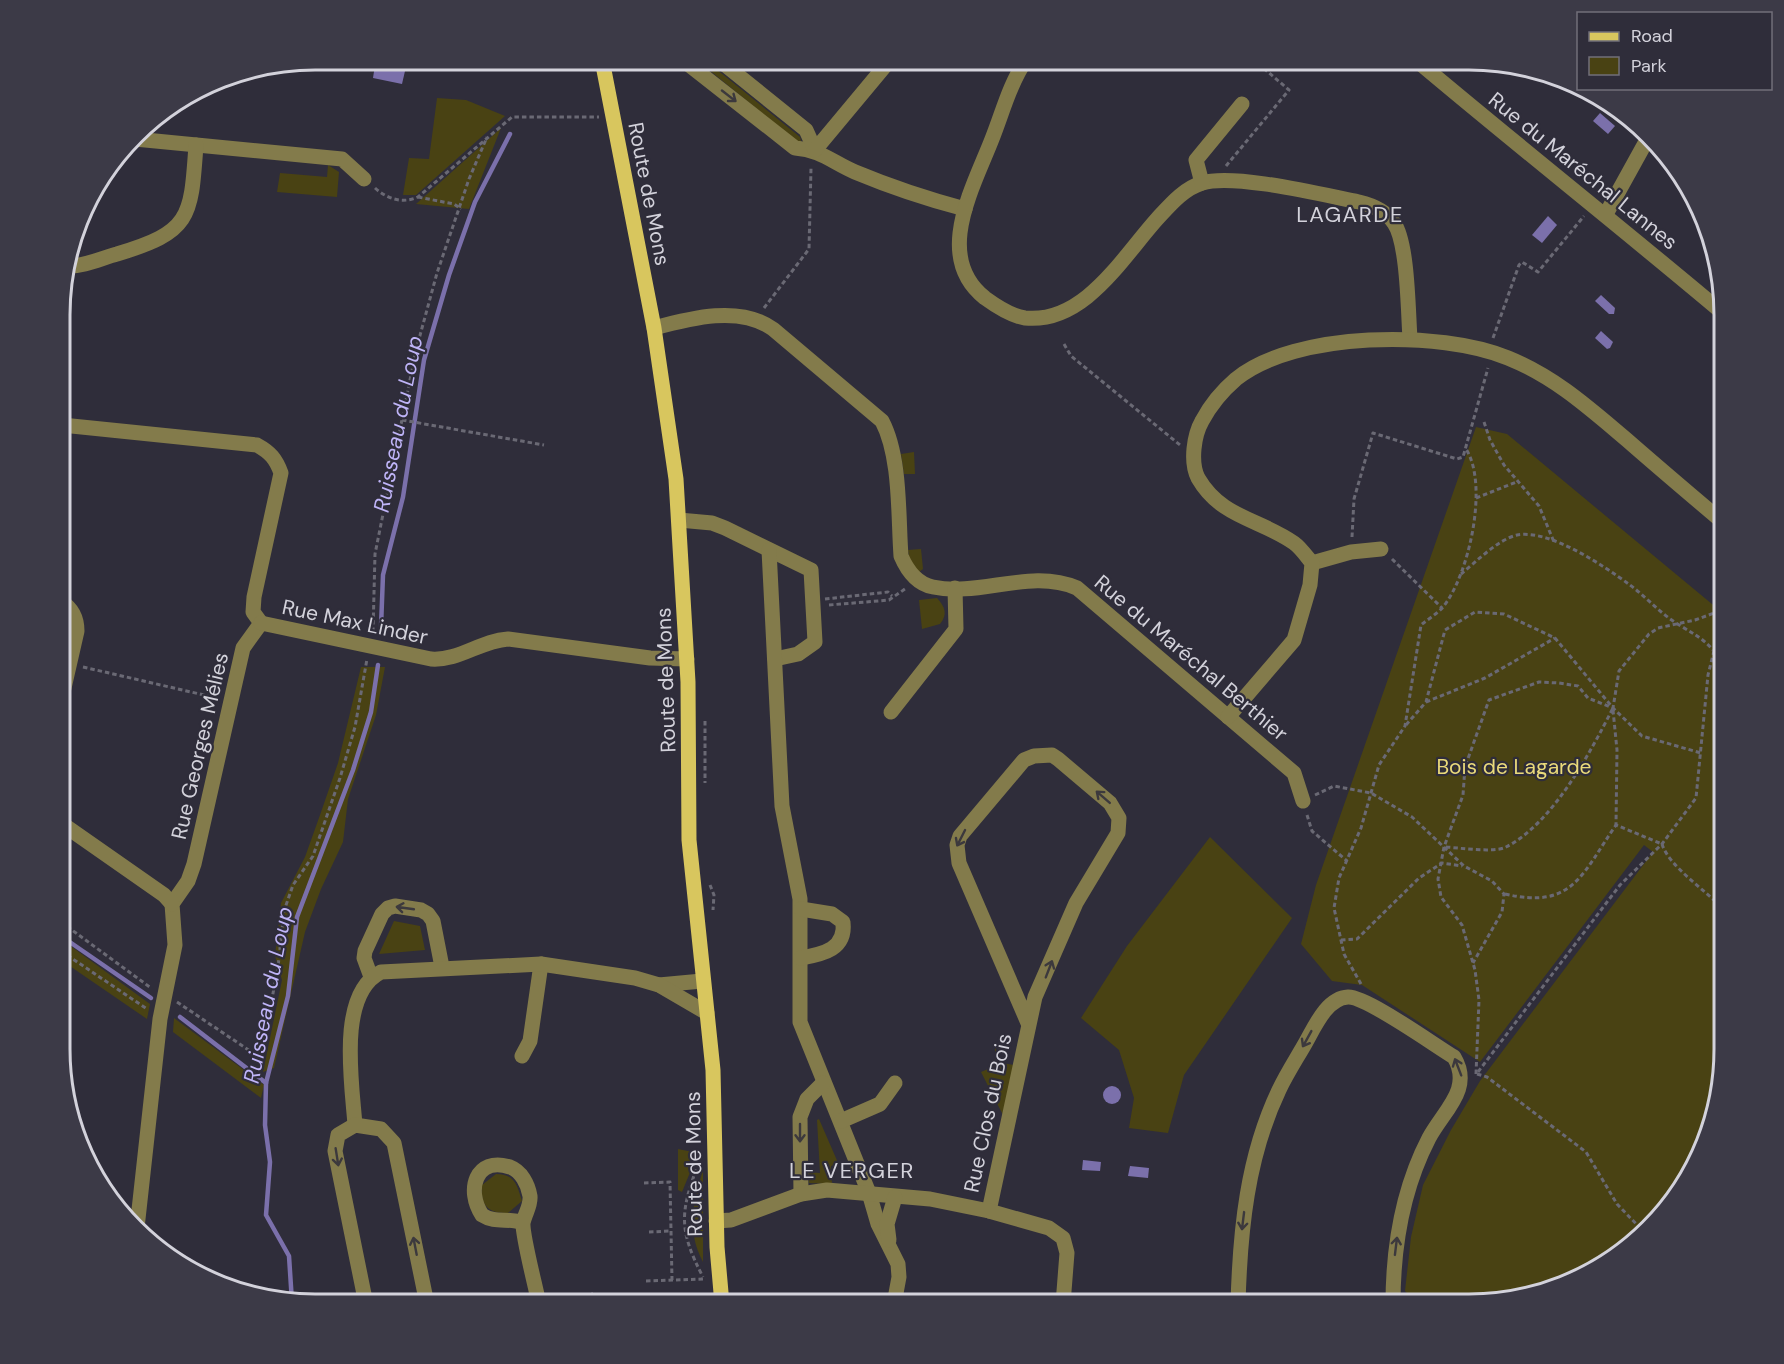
<svg xmlns="http://www.w3.org/2000/svg" width="1784" height="1364" font-family="'DM Sans',sans-serif">
<rect width="100%" height="100%" fill="#2f2d3a"/>
<g fill="#494213">
<path d="M697,60H705L800,137L801,141H796Z"/>
<path d="M437,98L466,100L505,116L416,195H403L409,158L429,159Z"/>
<path d="M501,128L469,209L416,204Z"/>
<path d="M328,165L339,172L337,197L277,192L280,173L327,177Z"/>
<path d="M1476,427L1507,434L1724,614L1723,1066L1704,1147L1661,1217L1581,1278L1469,1304H1417L1405,1291L1411,1237L1423,1185L1451,1130L1480,1081L1653,852L1644,845L1480,1062L1362,985L1332,981L1301,944L1316,885Z"/>
<path d="M914,452L915,474H904L901,454Z"/>
<path d="M921,549L923,569L919,572L910,564L908,550Z"/>
<path d="M937,598C945,607 948,614 940,624L922,629L919,600Z"/>
<path d="M361,667H385L376,715L348,799L343,842L321,889L305,932L274,1068L263,1072L282,980L275,956L281,903L305,857L320,815L338,763Z"/>
<path d="M1210,837L1292,918L1184,1075L1168,1133L1129,1128L1134,1098L1119,1050L1081,1018L1127,946Z"/>
<path d="M394,921L420,926L425,950L379,954Z"/>
<path d="M61,939L150,1004L147,1019L61,960Z"/>
<path d="M174,1018L264,1085L261,1098L173,1032Z"/>
<path d="M995,1047L1002,1063L1014,1065L1004,1117L981,1072L995,1066Z"/>
<path d="M819,1119L839,1165L831,1166L832,1184L809,1183L808,1172L820,1173L817,1120Z"/>
<path d="M678,1149L698,1153L682,1192L678,1190Z"/>
<path d="M703,1170V1262C686,1230 693,1203 703,1170Z"/>
<path d="M496,1174C515,1174 517,1185 522,1201L508,1213C488,1214 480,1205 482,1185Z"/>
</g>
<g fill="#7b70ab">
<path d="M375,65L405,71L402,84L373,78Z"/>
<path d="M1600,113L1615,126L1608,134L1593,121Z"/>
<path d="M1548,216L1557,225L1542,243L1532,235Z"/>
<path d="M1601,295L1615,308L1614,314H1609L1595,301Z"/>
<path d="M1601,331L1613,342L1610,348L1607,349L1595,338Z"/>
<circle cx="1112" cy="1095" r="9"/>
<path d="M1083,1160L1101,1162L1100,1171L1082,1170Z"/>
<path d="M1130,1166L1149,1168L1148,1178L1128,1176Z"/>
</g>
<g fill="none" stroke-linecap="round" stroke-linejoin="round">
<g stroke="#7b70ab" stroke-width="4.5">
<path d="M381,627L383,575L403,497L424,360L449,275L475,202L510,134"/>
<path d="M61,936L151,998"/>
<path d="M180,1017L266,1083"/>
<path d="M292,1302L289,1256L266,1215L270,1162L265,1125L266,1083L288,996L297,917L353,770L371,712L378,665"/>
</g>
<g stroke="#6a6974" stroke-width="3" stroke-dasharray="4.5 3" stroke-linecap="butt">
<path d="M1226,166L1289,90L1254,60"/>
<path d="M375,188C387,199 403,204 418,197L512,117H599"/>
<path d="M418,197L454,204L461,209"/>
<path d="M764,308L809,249L811,168"/>
<path d="M1493,338L1519,265L1522,262L1538,272L1584,216"/>
<path d="M1064,344L1071,356L1180,445"/>
<path d="M402,420L544,445"/>
<path d="M1484,422L1490,440L1504,465L1539,506L1554,542"/>
<path d="M1476,498L1519,481"/>
<path d="M1352,537L1354,499L1373,433L1457,459L1463,457L1488,368"/>
<path d="M1392,559L1442,608"/>
<path d="M1461,574C1476,562 1497,540 1517,535C1550,529 1604,566 1630,585C1646,597 1659,612 1676,623C1690,632 1702,637 1713,650"/>
<path d="M825,599L888,592L892,596"/>
<path d="M829,605L889,600L905,589"/>
<path d="M373,632L375,554L416,350L437,273L469,179L487,137"/>
<path d="M83,667L217,698"/>
<path d="M1426,702L1485,678L1555,638"/>
<path d="M1613,710L1617,750L1616,825"/>
<path d="M705,721V783"/>
<path d="M1406,725L1426,702L1445,630L1475,612L1504,614L1555,638L1613,708L1642,736L1701,753"/>
<path d="M1315,795L1334,786L1371,793L1412,817L1464,866L1492,881L1504,894L1502,912L1473,963"/>
<path d="M1307,815L1312,831L1347,861"/>
<path d="M1662,844C1669,867 1706,890 1724,910"/>
<path d="M1446,847C1460,848 1495,853 1506,847C1553,823 1590,753 1613,708"/>
<path d="M710,885L714,895L713,910"/>
<path d="M1505,894C1573,910 1582,874 1616,825L1662,844"/>
<path d="M61,922L151,988"/>
<path d="M1341,940L1357,939L1419,878L1442,863L1462,866"/>
<path d="M61,951L147,1009"/>
<path d="M1361,984L1344,954L1334,908L1339,878L1361,828L1379,765L1405,726L1421,625C1428,619 1437,614 1443,607C1469,575 1489,485 1466,449"/>
<path d="M177,1002L253,1053L259,1052L263,1046L278,967L284,911L293,885L313,856L340,778L355,727L367,659"/>
<path d="M1478,1072L1620,885L1662,844L1696,798L1708,675L1718,635L1717,612"/>
<path d="M1476,1074L1479,1000L1475,970L1462,925L1441,897L1438,879L1444,847L1463,795L1465,767L1489,700L1539,682L1559,683L1578,686L1588,698L1613,708L1619,671L1649,634L1658,628L1695,620L1717,612L1724,604"/>
<path d="M1477,1074L1487,1077L1586,1152L1617,1204L1643,1231"/>
<path d="M699,1162C680,1212 678,1229 703,1277"/>
<path d="M644,1183L670,1182L672,1280"/>
<path d="M649,1232L671,1231"/>
<path d="M646,1281L706,1279"/>
<path d="M591,1293L601,1304"/>
<path d="M1407,1298L1413,1304"/>
</g>
<g stroke="#837b4b" stroke-width="15">
<path d="M683,60L795,148C821,150 832,162 855,172C891,187 927,199 965,209"/>
<path d="M719,60L806,130L815,150"/>
<path d="M1026,60C1010,83 1002,114 992,139C973,188 933,257 985,298C996,306 1011,316 1025,318C1084,324 1122,258 1157,219C1170,205 1183,189 1202,183C1234,173 1323,195 1359,202C1372,205 1386,211 1394,223C1408,243 1408,312 1410,338"/>
<path d="M1416,60C1518,146 1622,228 1724,314"/>
<path d="M135,139L342,159L364,179"/>
<path d="M815,150L890,60"/>
<path d="M1202,183L1196,160L1242,104"/>
<path d="M1606,214L1648,138"/>
<path d="M67,266C83,267 102,258 117,254C191,232 191,218 196,145"/>
<path d="M654,328C691,318 740,305 773,329L882,421C901,457 898,516 901,556C907,570 917,584 933,587C980,597 1031,568 1077,588L1294,773L1303,801"/>
<path d="M62,425L257,445C270,452 276,459 281,473L254,597L253,612L261,623L243,648L194,864L188,881L172,904L175,945L160,1019L137,1228"/>
<path d="M679,520L712,523L725,528L811,570L815,642L798,654L775,659"/>
<path d="M769,550L782,806L800,899V1022L869,1193L878,1224L898,1264L899,1277L894,1304"/>
<path d="M1312,563L1351,552L1381,549"/>
<path d="M261,623L431,659C459,661 480,641 508,639L650,658L687,659"/>
<path d="M61,701L77,631C77,618 73,609 62,602"/>
<path d="M891,712L956,629L955,588"/>
<path d="M1228,717L1294,640L1310,585L1312,563C1307,557 1301,548 1294,543C1260,519 1221,518 1198,478C1190,462 1194,435 1202,421C1211,404 1222,391 1236,379C1295,331 1441,330 1508,358C1555,377 1589,408 1627,440C1659,468 1692,496 1724,523"/>
<path d="M61,823L164,895L172,904"/>
<path d="M801,958C824,954 846,949 843,922L832,914L801,909"/>
<path d="M371,977L364,958L365,951L382,914L388,908L395,906L421,910L428,914L433,921L442,967"/>
<path d="M659,985L702,981"/>
<path d="M522,1056L530,1041L541,964"/>
<path d="M841,1121L880,1104L895,1083"/>
<path d="M355,1125C352,1083 337,994 381,972L541,964L635,978L659,985L707,1013"/>
<path d="M801,1194L800,1117L807,1099L823,1083"/>
<path d="M989,1211L1035,997L1076,903L1118,833L1119,818L1110,803L1058,759L1052,755L1034,756L1024,760L960,836L957,845L959,863L1028,1023"/>
<path d="M716,1221L731,1220L801,1194L827,1190L930,1199L989,1211L1049,1228L1063,1238L1067,1253L1063,1304"/>
<path d="M523,1223C508,1217 496,1224 482,1215C466,1191 475,1156 510,1167C521,1171 528,1184 530,1196C531,1206 525,1213 523,1223C522,1235 536,1288 539,1304"/>
<path d="M889,1240L887,1224L895,1197"/>
<path d="M671,1302L722,1300"/>
<path d="M366,1304L335,1151L338,1135L355,1125L381,1129L394,1143L427,1304"/>
<path d="M1238,1304C1240,1231 1247,1157 1279,1090C1287,1073 1297,1058 1306,1042C1315,1026 1327,998 1348,997C1366,996 1434,1045 1454,1057C1473,1089 1444,1110 1429,1138C1402,1190 1393,1246 1393,1304"/>
</g>
<path stroke="#d8c65e" stroke-width="15" d="M602,60L654,328L676,479L688,682L689,840L713,1070L717,1247L722,1304"/>
</g>
<defs><path id="oneway-shaft" d="M-6 0H5M1.5-3L5.5 0L1.5 3" fill="none" stroke-width="1.6" stroke-linecap="round" stroke-linejoin="round" transform="scale(1.5)"/></defs>
<g stroke="#3c393d">
<use href="#oneway-shaft" transform="translate(729 96) rotate(38)"/>
<use href="#oneway-shaft" transform="translate(1103 797) rotate(-139)"/>
<use href="#oneway-shaft" transform="translate(961 838) rotate(117)"/>
<use href="#oneway-shaft" transform="translate(405 908) rotate(-172)"/>
<use href="#oneway-shaft" transform="translate(1049 969) rotate(-69)"/>
<use href="#oneway-shaft" transform="translate(1307 1039) rotate(119)"/>
<use href="#oneway-shaft" transform="translate(1458 1067) rotate(-111)"/>
<use href="#oneway-shaft" transform="translate(800 1133) rotate(90)"/>
<use href="#oneway-shaft" transform="translate(337 1157) rotate(81)"/>
<use href="#oneway-shaft" transform="translate(1243 1221) rotate(97)"/>
<use href="#oneway-shaft" transform="translate(415 1246) rotate(-101)"/>
<use href="#oneway-shaft" transform="translate(1396 1246) rotate(-83)"/>
</g>
<g text-anchor="middle" dominant-baseline="central" stroke-width="4.5" stroke-linejoin="round" paint-order="stroke">
<g font-size="21" fill="#d3d2db" stroke="#2f2d3a">
<text transform="translate(1583 171) rotate(39)">Rue du Maréchal Lannes</text>
<text transform="translate(649 194) rotate(79)">Route de Mons</text>
<text transform="translate(355 622) rotate(12)">Rue Max Linder</text>
<text transform="translate(1191 658) rotate(40)">Rue du Maréchal Berthier</text>
<text transform="translate(666 680) rotate(-92)">Route de Mons</text>
<text transform="translate(200 746) rotate(-77)">Rue Georges Mélies</text>
<text transform="translate(988 1113) rotate(-78)">Rue Clos du Bois</text>
<text transform="translate(694 1164) rotate(-91)">Route de Mons</text>
</g>
<g font-size="21" fill="#eada7a" stroke="#2f2d3a">
<text x="1514" y="767">Bois de Lagarde</text>
</g>
<g font-size="22" letter-spacing="1.5" fill="#d3d2db" stroke="#2f2d3a">
<text x="1350" y="214">LAGARDE</text>
<text x="852" y="1170">LE VERGER</text>
</g>
<g font-size="22" font-style="italic" fill="#bfb4f7" stroke="#2f2d3a">
<text transform="translate(398 424) rotate(-79)">Ruisseau du Loup</text>
<text transform="translate(268 995) rotate(-79)">Ruisseau du Loup</text>
</g>
</g>
<path d="M0 0H1784V1364H0ZM315 70H1469A245 245 0 0 1 1714 315V1049A245 245 0 0 1 1469 1294H315A245 245 0 0 1 70 1049V315A245 245 0 0 1 315 70Z" fill="#3c3a47" fill-rule="evenodd"/>
<path fill="none" stroke="#d3d2db" stroke-width="3" d="M315 70H1469A245 245 0 0 1 1714 315V1049A245 245 0 0 1 1469 1294H315A245 245 0 0 1 70 1049V315A245 245 0 0 1 315 70Z"/>
<rect x="1577" y="12" width="195" height="78" fill="#2f2d3a" stroke="#716f7a" stroke-width="1.5"/>
<rect x="1589" y="32" width="30" height="9" fill="#d8c65e" stroke="#716f7a" stroke-width="1.5"/>
<text x="1631" y="42" font-size="18" fill="#d3d2db">Road</text>
<rect x="1589" y="57" width="30" height="18" fill="#494213" stroke="#716f7a" stroke-width="1.5"/>
<text x="1631" y="72" font-size="18" fill="#d3d2db">Park</text>
</svg>
